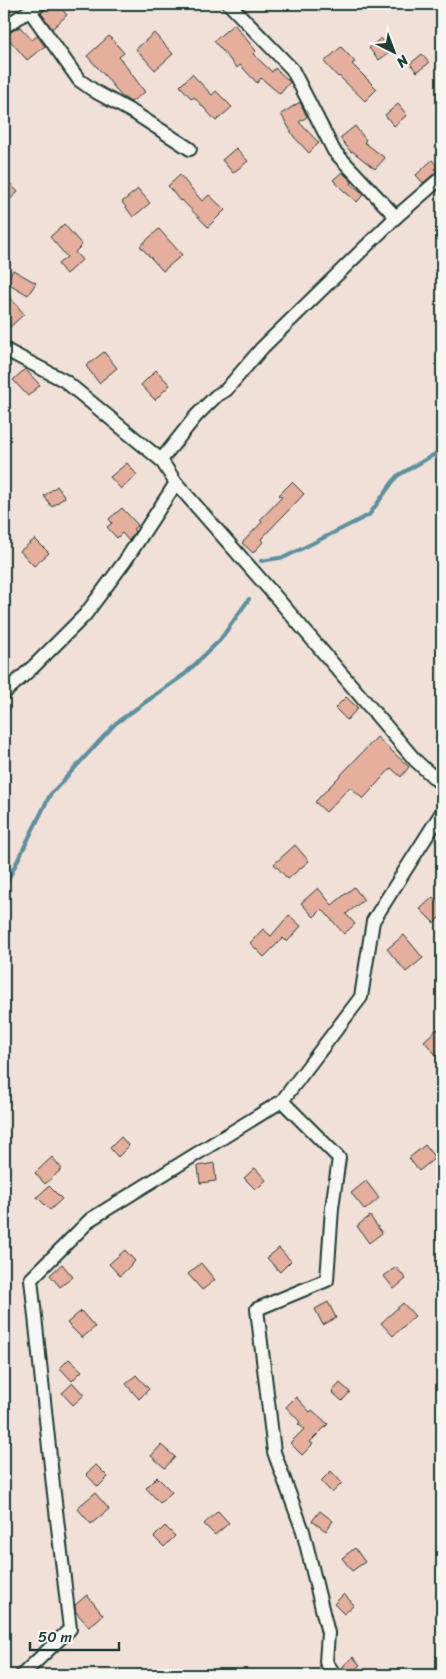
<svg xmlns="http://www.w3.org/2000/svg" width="446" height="1679" font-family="Sriracha,sans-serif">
<rect width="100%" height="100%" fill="#f1e0d8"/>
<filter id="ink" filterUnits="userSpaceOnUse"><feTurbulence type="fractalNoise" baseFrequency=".02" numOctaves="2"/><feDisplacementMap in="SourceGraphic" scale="10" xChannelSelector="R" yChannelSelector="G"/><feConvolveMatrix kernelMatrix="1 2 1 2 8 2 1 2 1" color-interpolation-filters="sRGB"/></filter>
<g filter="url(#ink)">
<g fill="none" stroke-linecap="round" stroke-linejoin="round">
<g stroke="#5b909e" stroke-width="4">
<path d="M261,561L285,557L369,515L397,476L442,450"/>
<path d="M4,888L50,795L116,723L185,674L220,640L249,599"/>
</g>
</g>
<g fill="#e5ae9d" stroke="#1f3d34">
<path d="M48,4H57L67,15L52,29L41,13L47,8Z"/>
<path d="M234,24L256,51L253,54L272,72L275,68L288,80L290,82L280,94L261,78L257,83L240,65L237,68L214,41Z"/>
<path d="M20,27L32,40L37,36L45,46L27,60L5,35Z"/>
<path d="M154,33L173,54L155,70L136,49Z"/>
<path d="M109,36L124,53L119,57L145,92L131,102L121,96L107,78L87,56Z"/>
<path d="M381,38L391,51L379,60L369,48Z"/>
<path d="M341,47L355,62L352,64L377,89L365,101L339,76L338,77L324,62Z"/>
<path d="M422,54L429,63L417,72L410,64Z"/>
<path d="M192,74L212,95L216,91L232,107L216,121L194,97L192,99L180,86Z"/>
<path d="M300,102L307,117L299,122L319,143L309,153L294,137L281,114Z"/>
<path d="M398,104L407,115L394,126L385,115Z"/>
<path d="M355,126L366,140L364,142L385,158L375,169L352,151L351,152L340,138Z"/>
<path d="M236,148L248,161L233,173L222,160Z"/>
<path d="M432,160L440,169L423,183L416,175Z"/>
<path d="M342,172L352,182L351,184L364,194L357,202L345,192L333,180Z"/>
<path d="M180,175L202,201L209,195L225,210L208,227L182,200L180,201L168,186Z"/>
<path d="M4,177L18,192L4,205Z"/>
<path d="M138,189L150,203L133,217L122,202Z"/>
<path d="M64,224L82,245L75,252L82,260L66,274L58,264L67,257L50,237Z"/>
<path d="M159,229L182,255L163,271L140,246Z"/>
<path d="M13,270L36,283L28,295L6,282Z"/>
<path d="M9,296L24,314L8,329L4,324V301Z"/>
<path d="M104,352L117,368L99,383L86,366Z"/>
<path d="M25,369L40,385L28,396L13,380Z"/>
<path d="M156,370L170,385L155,400L141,385Z"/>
<path d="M127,463L137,475L121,489L110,477Z"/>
<path d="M292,482L304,494L261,539L263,542L253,553L242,543L262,522L260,520L282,497L279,495Z"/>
<path d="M57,486L65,497L52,507L44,496Z"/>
<path d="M122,508L138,525L133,529L135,531L129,541L122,533L117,538L107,527L112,523L109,519Z"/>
<path d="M35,539L49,553L34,566L20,551Z"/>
<path d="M346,697L358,708L347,720L335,708Z"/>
<path d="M377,737L409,767L401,777L391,768L363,799L350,787L326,812L315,802Z"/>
<path d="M295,845L309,861L288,879L274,864Z"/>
<path d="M354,887L364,900L346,914L355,924L344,934L322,909L314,917L301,903L318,888L332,905Z"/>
<path d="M433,897L442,906V915L434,923L420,909Z"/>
<path d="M289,915L301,926L287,942L283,938L264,957L250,943L263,929L271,936Z"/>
<path d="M404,935L423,958L406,972L387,949Z"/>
<path d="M437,1029L442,1035V1062L424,1041Z"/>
<path d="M121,1137L129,1146L118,1157L110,1148Z"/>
<path d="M425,1145L435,1158L419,1171L409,1158Z"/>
<path d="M52,1157L62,1169L45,1184L35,1173Z"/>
<path d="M214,1163L216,1181L200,1183L198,1166Z"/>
<path d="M255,1168L266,1180L256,1190L244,1178Z"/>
<path d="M366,1181L379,1198L365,1210L351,1193Z"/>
<path d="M49,1186L62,1199L50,1210L37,1197Z"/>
<path d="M370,1216L382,1233L369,1243L357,1226Z"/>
<path d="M279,1248L291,1261L280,1272L267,1258Z"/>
<path d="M125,1250L135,1261L120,1276L109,1264Z"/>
<path d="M201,1263L215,1280L202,1290L188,1274Z"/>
<path d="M62,1264L73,1277L60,1287L50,1275Z"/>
<path d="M396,1267L406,1279L394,1289L384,1276Z"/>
<path d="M328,1302L336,1318L323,1325L315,1309Z"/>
<path d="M403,1303L415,1316L393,1336L381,1323Z"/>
<path d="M81,1311L95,1327L82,1338L67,1323Z"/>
<path d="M69,1359L82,1371L72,1381L60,1368Z"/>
<path d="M136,1375L149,1389L139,1399L126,1384Z"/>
<path d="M73,1383L84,1395L73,1405L62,1393Z"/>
<path d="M340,1383L350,1392L342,1401L332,1392Z"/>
<path d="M296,1397L310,1412L312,1410L328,1424L310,1442L313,1444L302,1455L290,1443L304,1429L298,1424L300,1422L286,1407Z"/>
<path d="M161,1445L175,1457L165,1468L151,1456Z"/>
<path d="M96,1465L108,1477L98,1487L86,1474Z"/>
<path d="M331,1471L342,1483L332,1493L321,1481Z"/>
<path d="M157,1477L172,1492L160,1503L146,1488Z"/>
<path d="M95,1493L109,1509L91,1524L77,1508Z"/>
<path d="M218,1511L229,1523L215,1535L204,1524Z"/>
<path d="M320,1511L333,1521L326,1531L312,1521Z"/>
<path d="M165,1526L175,1536L164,1547L154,1537Z"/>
<path d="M355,1548L365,1562L352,1571L342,1558Z"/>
<path d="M344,1594L354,1605L344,1614L334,1604Z"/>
<path d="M87,1595L103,1615L89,1627L76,1612L75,1605Z"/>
<path d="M353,1657L360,1665L349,1674L343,1666Z"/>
</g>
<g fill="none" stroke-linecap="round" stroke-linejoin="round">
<defs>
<g id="minor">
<path d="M229,4L292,69L334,151L396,217L442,177"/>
<path d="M30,11L79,80L96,92L136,114L190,149"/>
<path d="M4,27L40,4"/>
<path d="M4,349L65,381L161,460"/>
<path d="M176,483L276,597L415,760L442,785"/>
<path d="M4,693L34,666L85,615L125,561L176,483L161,460L196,416L216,396L226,390L262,348L396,217"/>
<path d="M282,1101L339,1158L332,1208L327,1280L257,1309L274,1452L303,1531L328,1633L326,1662L335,1675"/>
<path d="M22,1675L70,1629L53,1485L31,1279L91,1219L282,1101L361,997L373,921L442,812"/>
</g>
</defs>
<use href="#minor" stroke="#1f3d34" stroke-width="16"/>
<use href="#minor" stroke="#f6f6f2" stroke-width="12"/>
</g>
</g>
<rect width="446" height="1679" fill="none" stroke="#f6f6f2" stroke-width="20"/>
<rect x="10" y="10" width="426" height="1659" fill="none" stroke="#1f3d34" stroke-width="2" filter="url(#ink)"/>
<g transform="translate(394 52) rotate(138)" stroke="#f6f6f2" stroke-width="4" paint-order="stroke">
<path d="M0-4L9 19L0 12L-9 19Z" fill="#1f3d34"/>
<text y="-8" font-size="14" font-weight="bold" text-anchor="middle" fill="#1f3d34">N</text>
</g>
<path d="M30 1642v8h89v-8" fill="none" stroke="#1f3d34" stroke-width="2.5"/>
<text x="38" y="1642" font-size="15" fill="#1f3d34" stroke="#f6f6f2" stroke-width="4" paint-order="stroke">50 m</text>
</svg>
